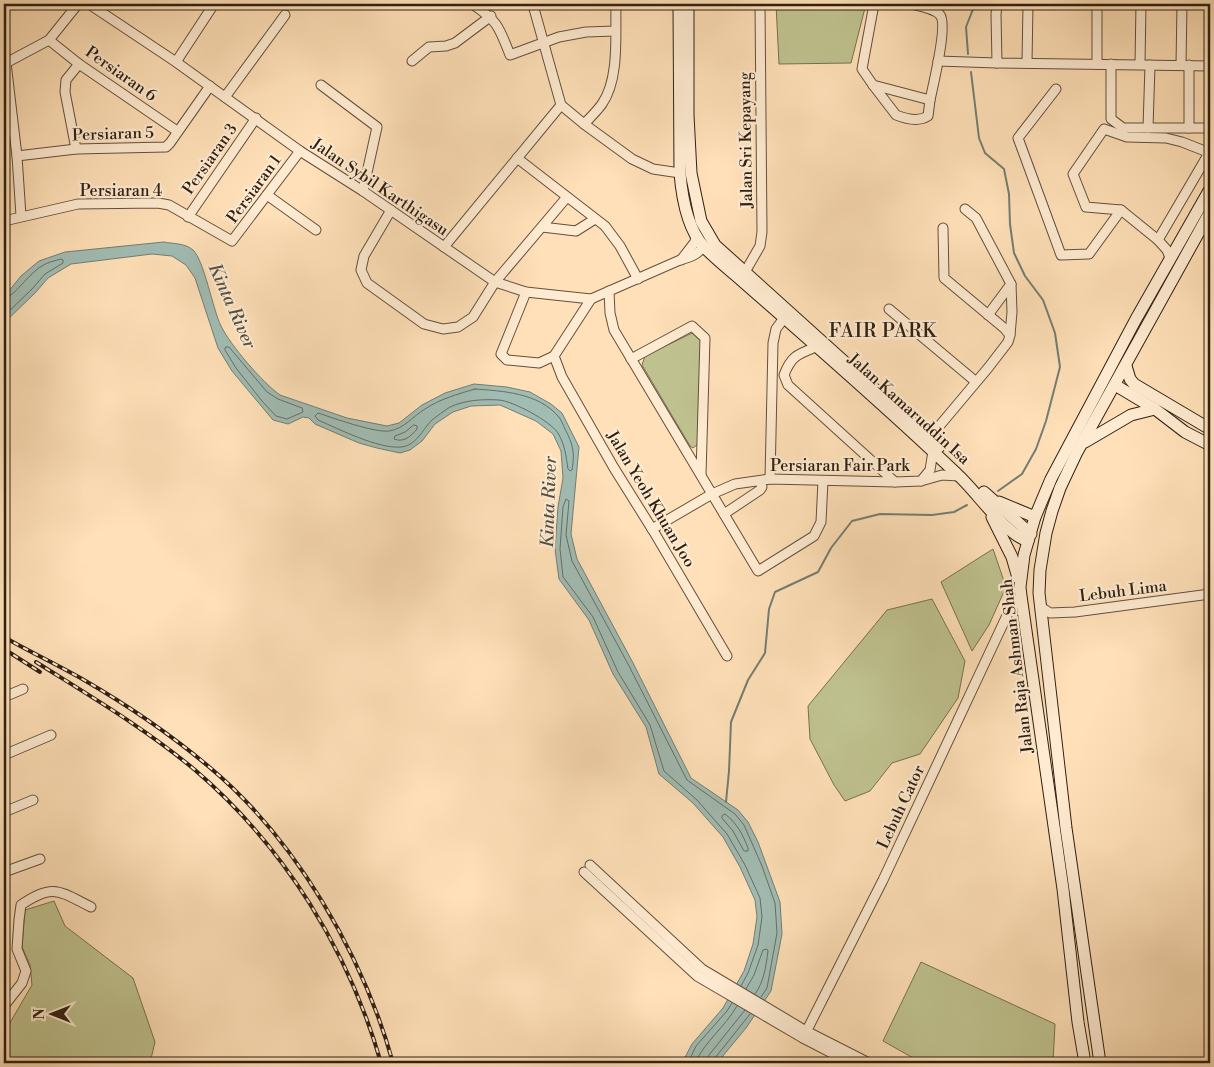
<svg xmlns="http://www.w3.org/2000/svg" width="1214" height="1067" font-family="'Libre Bodoni',serif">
<rect width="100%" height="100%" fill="#ffe0b8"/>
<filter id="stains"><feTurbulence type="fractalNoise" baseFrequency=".004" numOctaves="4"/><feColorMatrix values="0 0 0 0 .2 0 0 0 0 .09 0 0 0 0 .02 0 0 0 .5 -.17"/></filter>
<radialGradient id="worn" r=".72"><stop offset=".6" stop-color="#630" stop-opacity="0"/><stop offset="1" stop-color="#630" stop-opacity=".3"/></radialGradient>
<g fill="#bfc28f" stroke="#777151">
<path d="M776,4H866L851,63L779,64Z"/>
<path d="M692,333L701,341L698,444L693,448L690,446L642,365L645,356Z"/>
<path d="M993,549L1006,587L989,625L972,651L941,582Z"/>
<path d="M932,599L965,661L958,698L920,754L892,763L870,791L845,801L834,785L810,739L808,706L887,610Z"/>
<path d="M54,901L65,926L133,978L155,1042L150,1063H4V1033L32,985L30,965L22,947L25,910Z"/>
<path d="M921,962L1055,1024L1053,1063H922L883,1041Z"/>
</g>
<path fill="#a1bcb3" stroke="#737e73" d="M164,242C174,244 185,243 193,250C204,260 213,310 221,326C231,346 262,382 280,395L347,418L387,426L399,423L422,405L445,393L474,384L507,387L530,392L551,404L562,413L579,447L571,534L577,559L632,661L691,778L738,810L748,822L758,842L780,902L782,934L771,991L746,1028L717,1063H682L692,1044L723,1008L744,971L753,944L757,917L755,900L740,867L723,837L693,803L659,774L646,727L613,674L589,620L559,579L555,549L558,507L563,478L561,451L553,434L536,421L500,405L471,406L453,412L435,424L422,441L410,450L400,453L377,448L359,443L315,424L309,418L303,417L288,424L273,420L232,371L218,348L195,278L186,265L172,256L152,254L71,264L48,278L36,292L4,323V297L21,276L39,261L65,252Z"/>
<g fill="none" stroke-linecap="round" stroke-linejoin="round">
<g stroke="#686e63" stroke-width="1">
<path d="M4,299C13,298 30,272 42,266C47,262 55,261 61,259L63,260V263L45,274L32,289L4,316"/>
<path d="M226,347H229L267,392L278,399L302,408L303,412L287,419L276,416L262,401L236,368L225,350Z"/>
<path d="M475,389C503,391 538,393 558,416C561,419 563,425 565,429C573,444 575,453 572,470L570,471L568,469C566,456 565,445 558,433C550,421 513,401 499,400C483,399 465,400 450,407C444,411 437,416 432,420C422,430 416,446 401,447C378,449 339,429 318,420L315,416L318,413C333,418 375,433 389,431C404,429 413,416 425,409C440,399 458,394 475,389Z"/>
<path d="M414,425L417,426V429C411,436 404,443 394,439L395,436L405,432Z"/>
<path d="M723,815L725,814C737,823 743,835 748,848V851H744L733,831L722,818Z"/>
<path d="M741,986L748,973L758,945L762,917L760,898L745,865L727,834L697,800L664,771L650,725L618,672L593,617L563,577L560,549L563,507L566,499L569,501L566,535L572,561L628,664L687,780L735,814L744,825L762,866L775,903L777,933L767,988L761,997"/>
<path d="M746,989L754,975L763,950L767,949L768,951C766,966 764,982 755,994"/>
<path d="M688,1063L696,1046L727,1011L732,1003"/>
<path d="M695,1063C705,1041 725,1027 737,1006"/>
<path d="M707,1063L709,1055L745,1010"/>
<path d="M714,1063L715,1058L750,1014"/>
</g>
<g stroke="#737e73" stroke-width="2">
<path d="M968,54L966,27L975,4"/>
<path d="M971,72L979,138L985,153L1004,169L1009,194L1010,224L1014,253L1025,276L1043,300L1055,333L1060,367L1046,421L1036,449L1022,474L998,491"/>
<path d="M726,802L729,771L731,722L748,680L765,653L769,609L775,592L818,572L831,548L852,521L880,514L932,515L954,512L967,505"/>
</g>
<defs>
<g id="street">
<path d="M89,4L176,62L300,151L363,191L495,282L526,292L591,299L680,260C691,257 697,255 704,246"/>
<path d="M472,4C498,21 499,27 510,55L559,37L586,32L615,31"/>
<path d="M874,4L862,69L873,85L930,100C933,86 948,24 940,15C934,8 919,6 911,4"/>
<path d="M1001,4L997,6L996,14L997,63L1210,66"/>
<path d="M1097,4V64"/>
<path d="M533,5L561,105L584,124L632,159L653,169L680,173"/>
<path d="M49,40L79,64L177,131"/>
<path d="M412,61L429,47L446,46L455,43L491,16"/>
<path d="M938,61L997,63"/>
<path d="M176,62L214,4"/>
<path d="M6,63L17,156L21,216"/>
<path d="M1027,63L1028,4"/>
<path d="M4,64L49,40L78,4"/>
<path d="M1111,64V119L1123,128H1210"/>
<path d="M1140,64L1141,4"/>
<path d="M1181,65L1182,4"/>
<path d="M1189,65V128"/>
<path d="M321,85L377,127L363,191"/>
<path d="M873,85L896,115C906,119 919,122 928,116L930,100"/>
<path d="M1056,89L1018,138L1061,255L1089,254L1121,210"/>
<path d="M225,97L285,15"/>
<path d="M584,124C590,118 597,111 602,104C620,78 615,33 616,4"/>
<path d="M1148,128L1150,65"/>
<path d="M76,149L65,92L66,80L79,64"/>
<path d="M17,156L76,149L166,147L170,143L210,86"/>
<path d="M517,158L605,226L620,246L638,279"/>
<path d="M267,195L316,230"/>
<path d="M965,209L976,218L1011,284L1012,312L1010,335"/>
<path d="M391,210L364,256L361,270L367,283L424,324L443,329L458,327L473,317L495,282L567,197"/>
<path d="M188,217L256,118"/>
<path d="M4,221L78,204L158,203L169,205L232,241L300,151"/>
<path d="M542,227L576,231L595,219"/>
<path d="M1158,240L1209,153"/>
<path d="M444,247L561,105"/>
<path d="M1170,258L1167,250L1158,240L1121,210L1086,207L1073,174L1104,129L1127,137L1166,138L1182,142L1210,153"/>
<path d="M681,260L695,242L696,235"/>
<path d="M745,272L760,246L762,232L760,4"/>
<path d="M609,291L610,313L614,330L758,571L814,536L821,522L823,481"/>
<path d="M526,292L501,354L507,360L539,363L554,356L591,299"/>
<path d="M889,309L975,381"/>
<path d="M988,315L1011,284"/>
<path d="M816,347C798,354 791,356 784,375L788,385L895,482"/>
<path d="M554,356L562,377L614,468L654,532L727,656"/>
<path d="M631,359L692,326L705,338L701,475"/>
<path d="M925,443L988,368L1008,342L1010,335L1004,328L944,278L943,228"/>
<path d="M770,479L773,343L776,329L784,318"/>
<path d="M921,481L930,470L933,451"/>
<path d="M724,514L760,490L762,487L760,481"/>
<path d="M652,529L712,494L735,484L770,479L895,482L921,481L942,475L959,476"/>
<path d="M1041,607L1050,613L1075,612L1210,594"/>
<path d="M4,697L23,689"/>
<path d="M4,755L51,735"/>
<path d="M4,812L33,800"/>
<path d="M590,865L702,969L806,1031L869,1063"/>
<path d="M4,872L40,859"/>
<path d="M584,872L697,976L803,1038L851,1063"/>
<path d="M4,1006L22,983L26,971L17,949L19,920L21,905C53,883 59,891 91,907"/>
<path d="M803,1038L883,880L1010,609L1021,596"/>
</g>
<g id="secondary">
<path d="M679,4L680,173C682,198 687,228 704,247C715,258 728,269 740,279C813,343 887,407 957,474C976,491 1005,534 1028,541"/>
<path d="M688,4V115L691,173L701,221L715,245L939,447"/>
<path d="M1126,366L1130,379L1134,384L1210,429"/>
<path d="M1115,385L1155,409L1185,432L1210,445"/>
<path d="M1085,442L1131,415L1155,409"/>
<path d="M984,492L1031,534"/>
<path d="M999,502L1035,517"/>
<path d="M992,517L1012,557L1018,578"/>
<path d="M1085,1063L1078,1022L1063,889L1021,596L1020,587L1024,555L1035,517L1051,479L1136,319L1210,189"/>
<path d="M1100,1063L1066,828L1039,593L1040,570L1046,533L1052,511L1060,488L1077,452L1210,212"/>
</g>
</defs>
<use href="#street" stroke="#63503c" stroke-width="11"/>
<use href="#secondary" stroke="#2f2013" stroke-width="13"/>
<use href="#street" stroke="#ffebd1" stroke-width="9"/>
<use href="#secondary" stroke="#ffebd1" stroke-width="11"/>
<defs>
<g id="rail">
<path d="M4,637C30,652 58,665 84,680C127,705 170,734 208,766C295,838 363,955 393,1063"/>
<path d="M4,649L40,672"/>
<path d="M36,662C90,696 146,729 195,770C284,846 349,951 381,1063"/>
</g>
</defs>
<use href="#rail" stroke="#2f2013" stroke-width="4"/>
<use href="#rail" stroke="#ffebd1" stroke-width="2" stroke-dasharray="5.5" stroke-linecap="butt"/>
</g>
<g text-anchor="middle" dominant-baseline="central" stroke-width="4.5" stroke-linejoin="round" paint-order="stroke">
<g font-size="16" fill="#2f2013" stroke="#ffebd1">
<text transform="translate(121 74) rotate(35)">Persiaran 6</text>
<text transform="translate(113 134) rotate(-2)">Persiaran 5</text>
<text transform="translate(746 140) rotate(-91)">Jalan Sri Kepayang</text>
<text transform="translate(210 159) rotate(-55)">Persiaran 3</text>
<text transform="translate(380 187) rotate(34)">Jalan Sybil Karthigasu</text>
<text transform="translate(254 189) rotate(-54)">Persiaran 1</text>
<text x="121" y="191">Persiaran 4</text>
<text transform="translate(909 409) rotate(42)">Jalan Kamaruddin Isa</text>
<text x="840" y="466">Persiaran Fair Park</text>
<text transform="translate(651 499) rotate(59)">Jalan Yeoh Khuan Joo</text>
<text transform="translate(1123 591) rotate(-7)">Lebuh Lima</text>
<text transform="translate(1017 666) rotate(-97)">Jalan Raja Ashman Shah</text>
<text transform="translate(901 807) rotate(-65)">Lebuh Cator</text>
</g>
<g font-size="18" font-style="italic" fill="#514f43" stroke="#ffebd1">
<text transform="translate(232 306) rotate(66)">Kinta River</text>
<text transform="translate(549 502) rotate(-88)">Kinta River</text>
</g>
<g font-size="19" letter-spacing="1" fill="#2f2013" stroke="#ffebd1">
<text x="883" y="331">FAIR PARK</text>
</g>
</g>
<rect width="1214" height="1067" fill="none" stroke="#ffe0b8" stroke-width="20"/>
<rect x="5" y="5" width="1204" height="1057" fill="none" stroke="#2f2013" stroke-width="2.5"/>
<rect x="10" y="10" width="1194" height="1047" fill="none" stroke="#2f2013"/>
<g transform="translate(52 1014) rotate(270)" stroke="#ffebd1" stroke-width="4" paint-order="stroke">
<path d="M0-4L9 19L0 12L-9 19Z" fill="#2f2013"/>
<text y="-8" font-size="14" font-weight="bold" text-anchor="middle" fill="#2f2013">N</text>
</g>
<rect width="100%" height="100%" filter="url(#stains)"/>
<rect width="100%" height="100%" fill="url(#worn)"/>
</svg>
